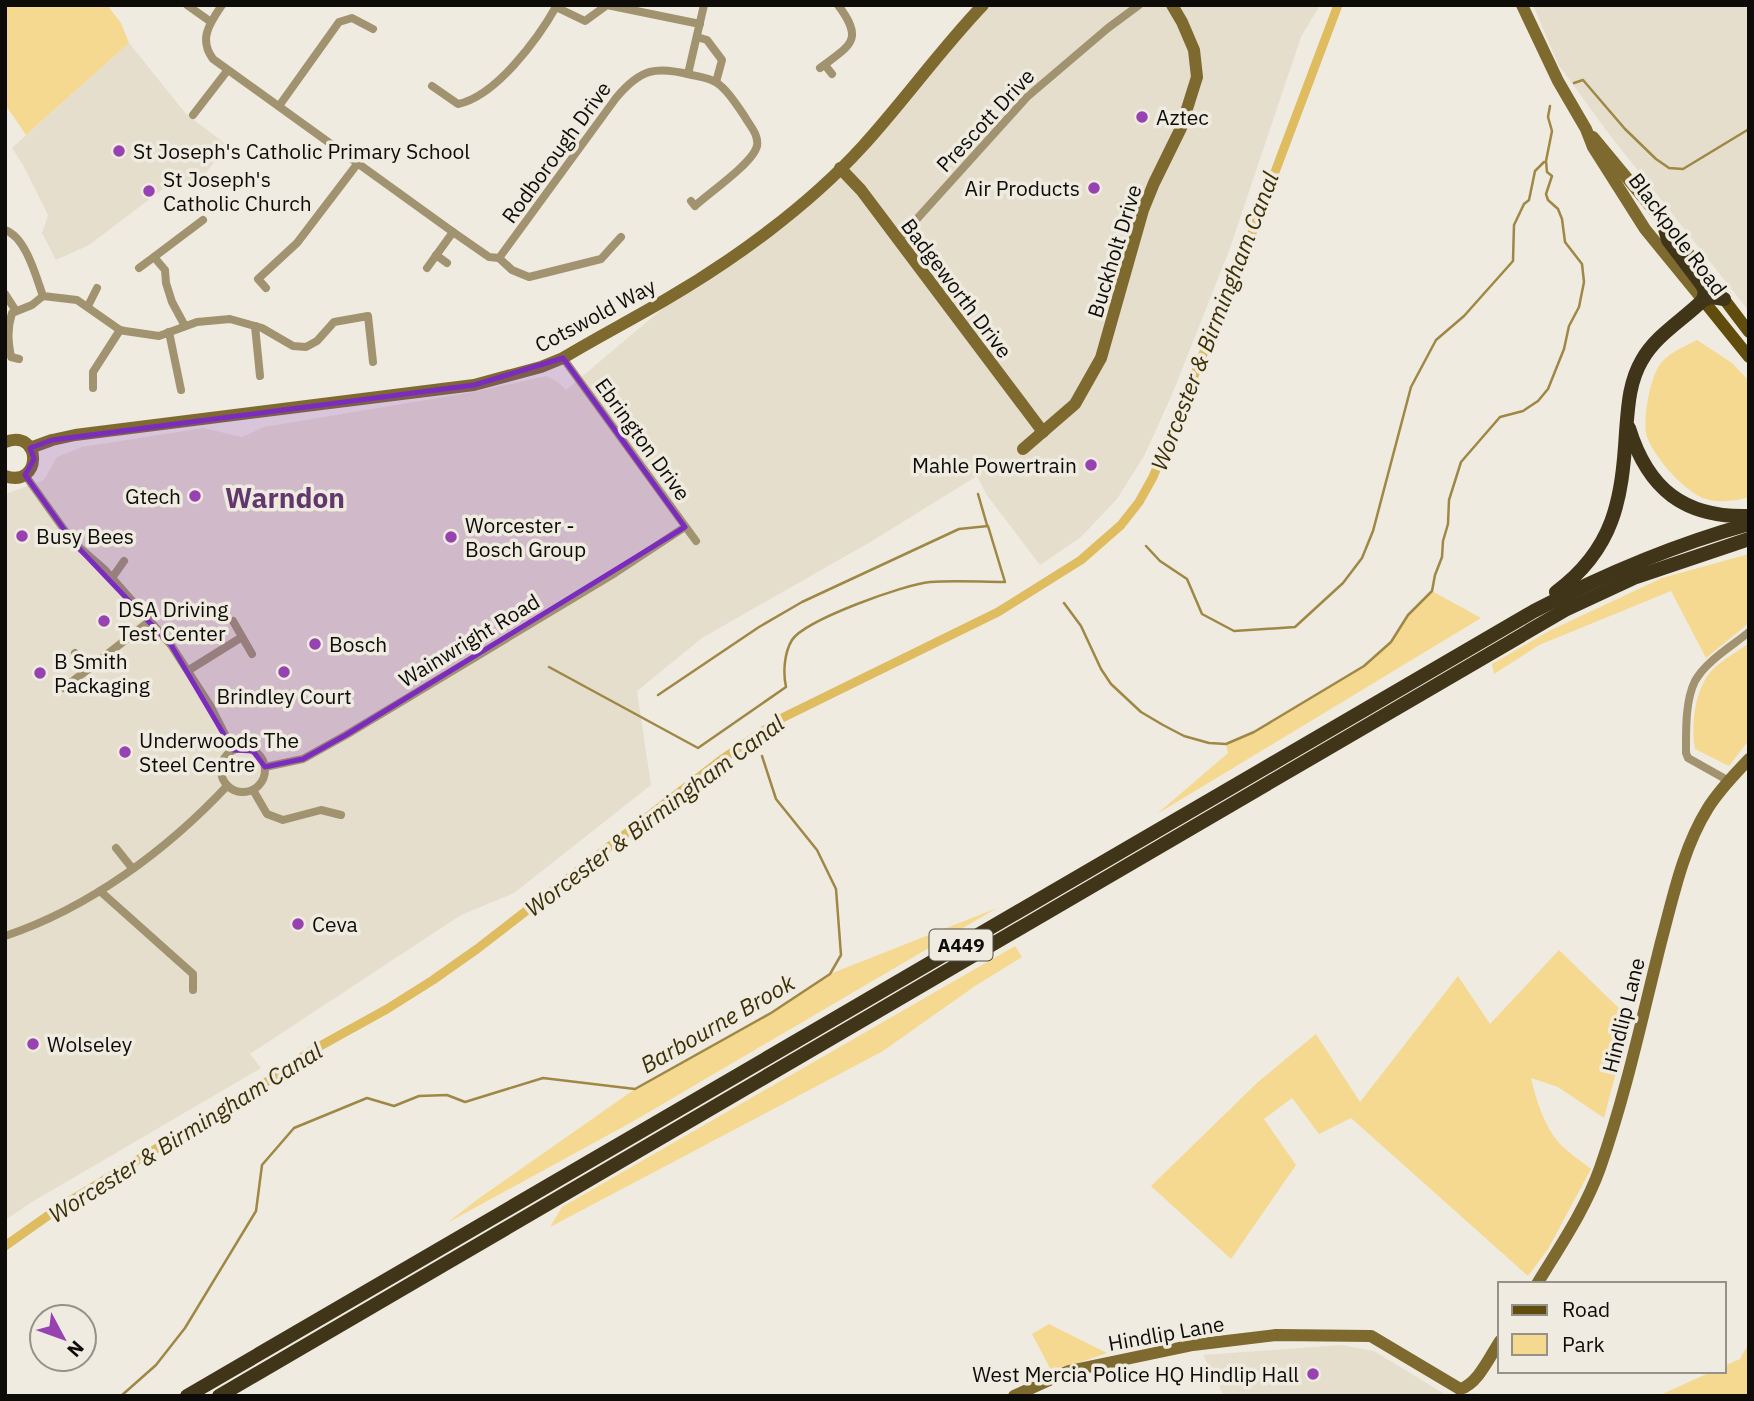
<svg xmlns="http://www.w3.org/2000/svg" width="1754" height="1401" font-family="'IBM Plex Sans',sans-serif">
<rect width="100%" height="100%" fill="#efebe0"/>
<g fill="#e5decc">
<path d="M990,5H1320L1301,37L1229,251L1171,397L1144,456L1117,499L1081,537L1040,565L986,494L977,476L872,541L702,638L637,691L651,785L514,893L461,915L250,1054L261,1068L32,1202L5,1220V494L44,480L57,457L82,447L203,428L242,437L264,427L474,392L546,376L558,382L566,390L668,304L806,207Z"/>
<path d="M1533,5H1749V311L1606,130L1558,64Z"/>
<path d="M129,43L186,114L227,145L202,178L167,186L89,245L56,260L42,233L48,215L23,165L12,148Z"/>
<path d="M1341,1345L1374,1351L1446,1395L1475,1393L1476,1396H1224L1203,1355Z"/>
</g>
<g fill="#f5d990">
<path d="M5,5H107L121,23L129,43L26,135L5,104Z"/>
<path d="M1697,340L1732,363L1749,381V497C1738,501 1717,503 1706,499C1684,492 1655,458 1647,437C1642,421 1650,376 1661,363C1670,352 1684,347 1697,340Z"/>
<path d="M1749,554V623L1706,658L1671,591L1539,645L1494,674L1492,664L1549,631L1662,578Z"/>
<path d="M1432,591L1481,618L1157,814L1228,753L1226,744L1254,732L1364,666L1391,642L1408,615Z"/>
<path d="M1749,643V740L1729,766L1695,749C1691,727 1694,698 1706,678C1714,664 1736,653 1749,643Z"/>
<path d="M997,908L632,1122L447,1223L478,1199L635,1089L771,1013L830,974Z"/>
<path d="M1015,946L1022,957L975,986L883,1051L550,1227L562,1207Z"/>
<path d="M1559,950L1630,1019L1604,1118L1558,1087L1531,1078C1536,1100 1544,1126 1560,1144C1569,1153 1581,1161 1591,1169L1548,1249L1528,1276L1351,1118L1319,1134L1292,1098L1264,1119L1296,1165L1231,1259L1151,1186L1258,1082L1316,1034L1360,1102L1458,976L1490,1024Z"/>
<path d="M1049,1324L1107,1353L1052,1372L1032,1334Z"/>
<path d="M1749,1343V1396H1658L1713,1371H1724V1366L1740,1359Z"/>
</g>
<g fill="none" stroke-linecap="round" stroke-linejoin="round">
<g stroke="#9f8745" stroke-width="2.5">
<path d="M1574,83L1583,80L1625,129L1656,159L1669,168L1683,169L1749,129"/>
<path d="M978,494L987,525"/>
<path d="M1146,546L1160,561L1187,579L1202,614L1234,631L1295,627L1343,583L1362,558L1373,531L1411,387L1436,340L1464,316L1513,261L1514,225L1524,204L1529,200L1535,171L1544,162"/>
<path d="M1064,603L1081,626L1101,669L1111,684L1141,712L1163,725L1184,736L1209,743L1226,744L1254,732L1364,666L1391,642L1408,615L1432,591L1435,575L1442,557L1443,541L1448,524L1449,500L1461,462L1500,417L1523,411L1538,401L1548,389L1564,349L1569,326L1579,307L1584,282L1582,264L1565,242L1562,219L1558,209L1548,200L1546,194L1552,176L1547,172L1546,161L1552,131L1548,117L1550,106"/>
<path d="M549,667L698,748L786,687C783,673 784,653 792,640C805,620 905,584 930,582C955,580 980,582 1005,582L988,526L959,529L802,602L759,627L658,695"/>
<path d="M121,1396L156,1365L185,1328L256,1211L262,1165L294,1128L367,1098L394,1106L419,1096L447,1095L465,1102L543,1078L635,1089L771,1013L830,974L841,955L836,889L817,850L776,799L762,756"/>
</g>
<path stroke="#debc5f" stroke-width="9" d="M5,1246L63,1205L273,1078L311,1051L387,1009L433,980L477,949L721,760L782,718L998,612L1081,560L1121,525L1139,502L1153,477L1249,241L1338,5"/>
<g stroke="#a1936f" stroke-width="8">
<path d="M187,5L211,22"/>
<path d="M222,5C210,23 198,39 213,59L453,232L489,257L499,258"/>
<path d="M556,7L585,21L607,5L700,24"/>
<path d="M697,37L707,40L722,60L716,82"/>
<path d="M825,65L832,74"/>
<path d="M820,68C850,45 865,41 838,5"/>
<path d="M688,74L704,5"/>
<path d="M432,86L458,104C496,96 538,39 557,5"/>
<path d="M279,106L339,22L352,18L373,29"/>
<path d="M193,115L227,71"/>
<path d="M5,230C26,237 36,277 43,296L77,300L120,330L125,331L159,336L197,322L230,319L262,328L293,346L306,347L317,341L334,322L368,316L373,362"/>
<path d="M897,241L1027,97L1108,28L1139,5"/>
<path d="M436,255L447,263"/>
<path d="M499,258L616,98C641,68 656,66 692,75C702,77 714,79 722,87C731,95 738,107 745,117C750,126 759,135 757,146C753,163 709,193 695,206L691,201"/>
<path d="M499,258L512,270L529,277L601,259L621,237"/>
<path d="M139,268L154,257"/>
<path d="M427,268L453,232"/>
<path d="M266,288L258,279L297,243L358,163"/>
<path d="M5,294L16,311"/>
<path d="M88,306L97,288"/>
<path d="M185,326L172,302L166,283L165,270L154,257L203,220"/>
<path d="M255,326L260,376"/>
<path d="M169,332L181,390"/>
<path d="M563,358L696,541"/>
<path d="M19,359L11,357C8,341 7,329 12,313L32,305L43,296"/>
<path d="M93,388V372L120,330"/>
<path d="M25,475L73,542L104,569L171,645L211,707L233,750"/>
<path d="M112,578L124,561"/>
<path d="M233,621L252,654"/>
<path d="M75,653L87,670"/>
<path d="M189,670L242,637"/>
<path d="M64,688L151,620"/>
<circle cx="243" cy="770" r="22"/>
<path d="M265,767L303,759L346,735L615,573L685,527"/>
<path d="M1729,781L1688,758L1686,753C1686,732 1685,701 1695,681C1706,661 1732,646 1749,632"/>
<path d="M253,790L267,814L283,820L321,810L341,815"/>
<path d="M116,848L132,868"/>
<path d="M100,891L193,974V990"/>
<path d="M5,936C89,908 167,850 227,786"/>
</g>
<g stroke="#7e692f" stroke-width="12">
<path d="M1522,5L1558,81L1586,129L1593,147L1645,229L1703,300"/>
<path d="M1593,137L1675,236L1724,299"/>
<path d="M840,168L861,190L1043,432"/>
<path d="M5,442C43,428 42,489 5,476"/>
<path d="M30,448L52,440L75,435L474,385L541,367L563,358C596,338 631,320 665,300C734,260 808,206 862,147C904,101 940,50 983,5"/>
<path d="M1023,449L1075,404L1101,358L1143,210L1154,183L1181,128L1197,77L1194,50L1182,22L1172,5"/>
<path d="M1537,1284C1560,1246 1585,1210 1600,1168C1626,1094 1642,1018 1661,942C1673,897 1683,848 1708,808C1719,790 1735,774 1749,759"/>
<path d="M1014,1396L1069,1371L1193,1345L1276,1335L1371,1336L1460,1389C1478,1384 1490,1356 1500,1341"/>
</g>
<g stroke="#604c0c" stroke-width="12">
<path d="M1724,299L1749,332"/>
<path d="M1703,300L1749,357"/>
</g>
<g stroke="#403518" stroke-width="14">
<path d="M1663,222L1668,240L1702,285L1705,291L1703,300"/>
<path d="M1629,428C1648,489 1684,518 1749,516"/>
<path d="M1556,592C1614,549 1622,500 1626,432C1628,407 1629,382 1642,360C1656,335 1683,320 1703,300L1711,297L1724,299"/>
<path d="M187,1396L1534,611C1603,575 1673,545 1749,524"/>
<path d="M219,1396L1565,610L1636,577L1749,539"/>
</g>
</g>
<path fill="#7b2cbf" fill-opacity="0.2" stroke="#7b2cbf" stroke-width="5" stroke-linejoin="round" d="M563,358L685,527L346,735L303,759L265,767L253,751L233,750L171,645L73,542L25,475L34,459L30,448L52,440L474,385Z"/>
<g fill="#9742b0" stroke="#efebe0" stroke-width="2.5">
<circle cx="1142" cy="117" r="7"/>
<circle cx="119" cy="151" r="7"/>
<circle cx="1094" cy="188" r="7"/>
<circle cx="149" cy="191" r="7"/>
<circle cx="1091" cy="465" r="7"/>
<circle cx="195" cy="496" r="7"/>
<circle cx="22" cy="536" r="7"/>
<circle cx="451" cy="537" r="7"/>
<circle cx="104" cy="621" r="7"/>
<circle cx="315" cy="644" r="7"/>
<circle cx="284" cy="672" r="7"/>
<circle cx="40" cy="673" r="7"/>
<circle cx="125" cy="752" r="7"/>
<circle cx="298" cy="924" r="7"/>
<circle cx="33" cy="1044" r="7"/>
<circle cx="1313" cy="1374" r="7"/>
</g>
<g text-anchor="middle" dominant-baseline="central" stroke-width="7" stroke-linejoin="round" paint-order="stroke">
<rect fill="#efebe0" stroke="#514f49" stroke-width="2" x="929.5" y="929.5" width="63" height="31" rx="5"/>
<g font-size="19" font-weight="bold" fill="#0d0c08">
<text x="961" y="945">A449</text>
</g>
<g font-size="21" fill="#0d0c08" stroke="#efebe0" text-anchor="start">
<text x="1156" y="117">Aztec</text>
<text x="133" y="151">St Joseph's Catholic Primary School</text>
<text x="163" y="179">St Joseph's<tspan x="163" dy="24">Catholic Church</tspan></text>
<text x="1080" y="188" text-anchor="end">Air Products</text>
<text x="1077" y="465" text-anchor="end">Mahle Powertrain</text>
<text x="181" y="496" text-anchor="end">Gtech</text>
<text x="465" y="525">Worcester -<tspan x="465" dy="24">Bosch Group</tspan></text>
<text x="36" y="536">Busy Bees</text>
<text x="118" y="609">DSA Driving<tspan x="118" dy="24">Test Center</tspan></text>
<text x="329" y="644">Bosch</text>
<text x="54" y="661">B Smith<tspan x="54" dy="24">Packaging</tspan></text>
<text x="284" y="696" text-anchor="middle">Brindley Court</text>
<text x="139" y="740">Underwoods The<tspan x="139" dy="24">Steel Centre</tspan></text>
<text x="312" y="924">Ceva</text>
<text x="47" y="1044">Wolseley</text>
<text x="1299" y="1374" text-anchor="end">West Mercia Police HQ Hindlip Hall</text>
</g>
<g font-size="21" fill="#0d0c08" stroke="#efebe0">
<text transform="translate(985 120) rotate(-47)">Prescott Drive</text>
<text transform="translate(556 152) rotate(-54)">Rodborough Drive</text>
<text transform="translate(1678 234) rotate(53)">Blackpole Road</text>
<text transform="translate(1114 251) rotate(-73)">Buckholt Drive</text>
<text transform="translate(957 288) rotate(53)">Badgeworth Drive</text>
<text transform="translate(595 315) rotate(-28)">Cotswold Way</text>
<text transform="translate(643 439) rotate(54)">Ebrington Drive</text>
<text transform="translate(469 640) rotate(-31)">Wainwright Road</text>
<text transform="translate(1623 1015) rotate(-76)">Hindlip Lane</text>
<text transform="translate(1166 1333) rotate(-10)">Hindlip Lane</text>
</g>
<g font-size="23" font-style="italic" fill="#3c2f04" stroke="#efebe0">
<text transform="translate(1214 321) rotate(-69)">Worcester &amp; Birmingham Canal</text>
<text transform="translate(654 815) rotate(-37)">Worcester &amp; Birmingham Canal</text>
<text transform="translate(717 1023) rotate(-30)">Barbourne Brook</text>
<text transform="translate(185 1132) rotate(-32)">Worcester &amp; Birmingham Canal</text>
</g>
<g font-size="28" font-weight="bold" fill="#61376e" stroke="#efebe0">
<text x="285" y="497">Warndon</text>
</g>
</g>
<rect width="1754" height="1401" fill="none" stroke="#0d0c08" stroke-width="14"/>
<rect x="1498" y="1282" width="228" height="91" fill="#efebe0" stroke="#95928a" stroke-width="2"/>
<rect x="1512" y="1305" width="35" height="10" fill="#604c0c" stroke="#95928a" stroke-width="2"/>
<text x="1562" y="1317" font-size="21" fill="#0d0c08">Road</text>
<rect x="1512" y="1334" width="35" height="21" fill="#f5d990" stroke="#95928a" stroke-width="2"/>
<text x="1562" y="1352" font-size="21" fill="#0d0c08">Park</text>
<g transform="translate(63 1338) rotate(131)"><circle r="33" fill="#efebe0" stroke="#95928a" stroke-width="2"/>
<path d="M0-5L12 26L0 18L-12 26Z" fill="#9742b0"/>
<text y="-10" font-size="19" font-weight="bold" text-anchor="middle" fill="#0d0c08">N</text>
</g>
</svg>
